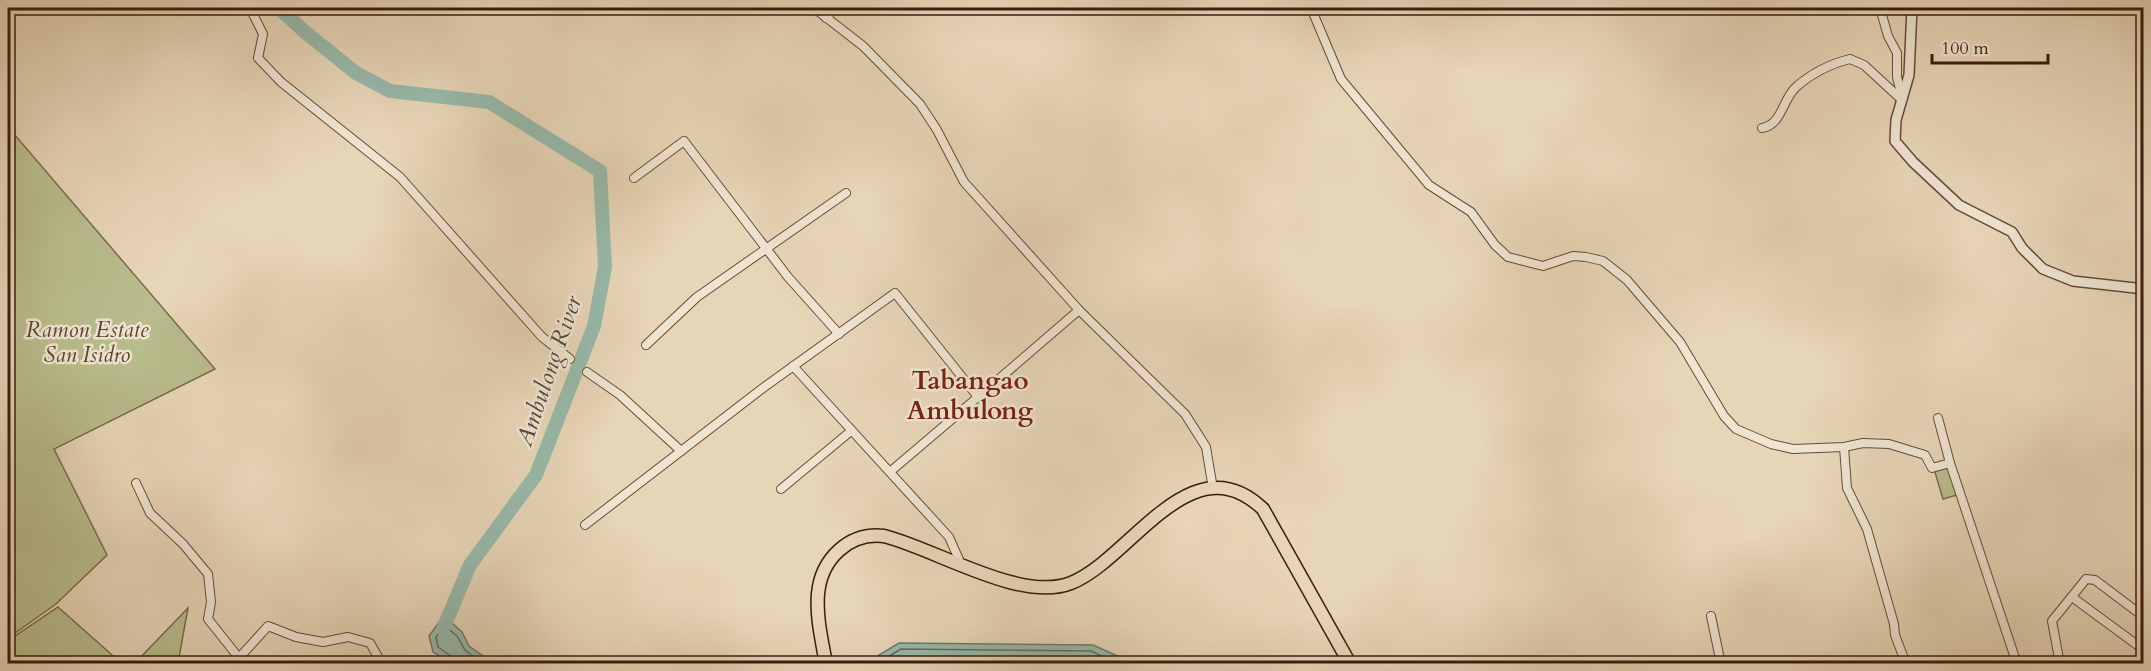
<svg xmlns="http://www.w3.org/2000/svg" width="2151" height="671" font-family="Cardo,serif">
<rect width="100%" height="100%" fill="#e7d5b7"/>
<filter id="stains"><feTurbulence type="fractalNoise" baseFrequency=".00333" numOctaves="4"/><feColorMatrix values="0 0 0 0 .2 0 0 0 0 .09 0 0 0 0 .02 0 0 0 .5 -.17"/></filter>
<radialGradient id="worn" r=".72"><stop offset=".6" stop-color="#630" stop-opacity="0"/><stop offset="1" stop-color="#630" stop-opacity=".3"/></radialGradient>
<g fill="#b9bc8c" stroke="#7a6c4e" stroke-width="1.5">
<path d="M8,127L215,369L54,449L107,555L56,604L8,638Z"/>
<path d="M1949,464L1957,495L1943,499L1934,469Z"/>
<path d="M58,607L121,663H8V641Z"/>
<path d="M188,608L178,663H135Z"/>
</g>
<g fill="#97b9aa" stroke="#727a6c" stroke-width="1.5">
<path d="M451,612L452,623L462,632L469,646L493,663H452L433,652L429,636L446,613Z"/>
<path d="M899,643L1093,645L1133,663L781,664L871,660Z"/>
</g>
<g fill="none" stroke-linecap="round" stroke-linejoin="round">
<g stroke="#696a5c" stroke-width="1.5">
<path d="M454,664L452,657L438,647L436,637L445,626L457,636L465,650L483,664"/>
<path d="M876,664L901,649L1091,651L1119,664"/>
<path d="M891,664L903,657L1089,658L1101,664"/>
</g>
<path stroke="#97b9aa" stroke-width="14" d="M279,8L305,32L356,73L390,91L489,102L600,171L605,267L594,326L536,475L470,565L443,629"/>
<defs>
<g id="minor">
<path d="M250,8L263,34L258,58L281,82L400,177L542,337L570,359"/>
<path d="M814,8L863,46L920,104L937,130L964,182L1079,310L1185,414L1206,447L1213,489"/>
<path d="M1311,8L1341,79L1429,185L1471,212L1495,245L1508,257L1543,266L1573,256L1586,257L1603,261L1627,280L1680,342L1724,416L1736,429L1771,444L1793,449L1844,447L1863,443L1889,444L1925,455L1932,468L1950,463L2017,664"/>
<path d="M1880,8L1888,36L1897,53V77L1902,97"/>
<path d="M826,18L835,8"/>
<path d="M1762,128C1782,125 1782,100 1796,87C1812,73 1830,64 1850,59L1864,65L1902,100"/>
<path d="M634,178L684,141L788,277L839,334"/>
<path d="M646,345L697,297L846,193"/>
<path d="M793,366L949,537L961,564"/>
<path d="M587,372L620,395L681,451"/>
<path d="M1938,418L1950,463"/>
<path d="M1844,447L1847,488L1867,529L1894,624L1895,635L1906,664"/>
<path d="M891,471L978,397"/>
<path d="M136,483L150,513L183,544L208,574L211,602L208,619L239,658L268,626L296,637L323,642L348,637L370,643L382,664"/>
<path d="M781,489L851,431"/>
<path d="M585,525L763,388L895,293L978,397L1079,310"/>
<path d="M2072,597L2144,650"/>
<path d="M1711,616L1721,664"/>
<path d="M2060,664L2052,621L2086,579L2095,580L2144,617"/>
</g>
<path id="tertiary" d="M1912,8L1909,75L1896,120L1895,141L1913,162L1959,205L2012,232L2022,248L2043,269L2073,281L2144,289"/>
<path id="primary" d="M826,664C822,641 816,617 818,594C821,559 849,532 884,536C936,549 1021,603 1071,583C1130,560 1191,440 1263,509L1350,664"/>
</defs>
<use href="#minor" stroke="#664a39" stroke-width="10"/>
<use href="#tertiary" stroke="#664a39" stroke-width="12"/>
<use href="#primary" stroke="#3b1c0f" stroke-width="15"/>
<use href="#minor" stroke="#efe4d0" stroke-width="8"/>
<use href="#tertiary" stroke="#efe4d0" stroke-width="9"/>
<use href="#primary" stroke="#e7d5b7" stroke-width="12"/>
</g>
<g text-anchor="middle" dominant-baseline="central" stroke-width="5" stroke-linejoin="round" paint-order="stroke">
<g font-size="22" font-style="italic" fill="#5a442e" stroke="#efe4d0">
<text x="87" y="330">Ramon Estate<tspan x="87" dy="25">San Isidro</tspan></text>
</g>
<g font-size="24" font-style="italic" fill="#574b3e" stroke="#efe4d0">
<text transform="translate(549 371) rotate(-71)">Ambulong River</text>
</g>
<g font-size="26" font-weight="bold" fill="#7a1f14" stroke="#efe4d0">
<text x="970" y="380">Tabangao<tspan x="970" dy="30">Ambulong</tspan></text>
</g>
</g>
<rect width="2151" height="671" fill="none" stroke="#e7d5b7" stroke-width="30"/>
<rect x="9" y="9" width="2133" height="653" fill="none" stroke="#3b1c0f" stroke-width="3"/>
<rect x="15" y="15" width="2121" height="641" fill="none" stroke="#3b1c0f" stroke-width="1.5"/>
<path d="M1932 54v9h116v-9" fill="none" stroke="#3b1c0f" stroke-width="3"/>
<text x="1941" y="54" font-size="18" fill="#3b1c0f" stroke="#efe4d0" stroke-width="4.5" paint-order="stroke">100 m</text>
<rect width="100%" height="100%" filter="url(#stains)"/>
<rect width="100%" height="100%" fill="url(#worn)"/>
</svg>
